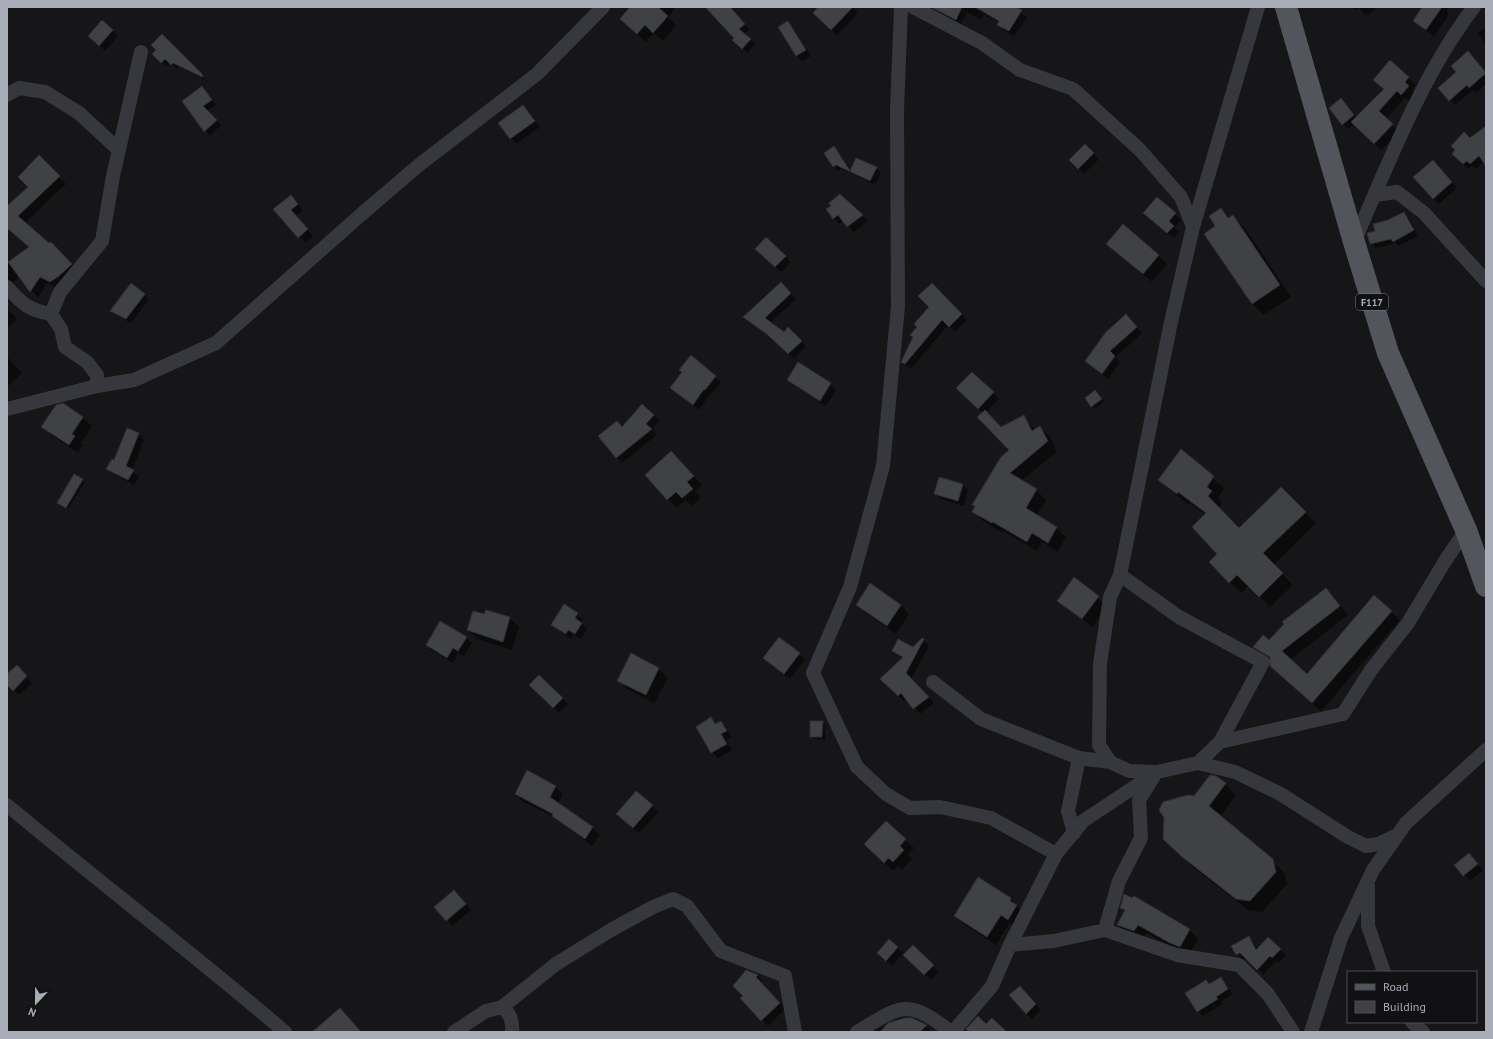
<svg xmlns="http://www.w3.org/2000/svg" width="1493" height="1039" viewBox="0 0 1493 1039" font-family="'PT Sans',sans-serif">
<style>
.shadow{fill:#0007}
.building{fill:#404145;stroke:#303034}
.lines{fill:none;stroke-linecap:round;stroke-linejoin:round}
.street{stroke:#37383d;stroke-width:14}
.primary{stroke:#53555c;stroke-width:22}
.labels{text-anchor:middle;stroke-width:3;stroke-linejoin:round;paint-order:stroke}
.shield{fill:#111113;stroke:#7b7e86;stroke-width:1}
.shield-label{font-size:10px;font-weight:bold;fill:#a8adb8}
</style>
<rect width="100%" height="100%" fill="#161618"/>
<path class="shadow" d="M632 7H676L668 17 676 25 663 41 654 33 646 42 630 28Z
M707 7H729L749 29 744 34 755 44 748 53 738 45 735 38Z
M819 7H852L858 13 837 35 814 13Z
M935 7H1013L1027 17 1014 36 1004 31 999 25 1000 23 984 14 981 20 967 12 961 24 940 13Z
M1353 7H1375L1376 9 1366 16 1359 8 1356 10Z
M1424 7H1450L1446 11 1449 14 1434 37 1414 21Z
M102 21 118 36 105 51 95 41Z
M787 23 793 28 811 56 802 61 797 56 779 28Z
M1486 28V45L1478 33Z
M162 36 207 81 179 67 177 69 171 63 167 67 153 54 158 50Z
M1474 58 1486 73V84L1476 93 1473 90 1455 105 1450 100Z
M1408 78 1416 85 1412 90 1416 94 1409 101 1405 98 1386 119 1399 132 1381 150 1355 124 1348 129 1343 124 1347 105 1357 118 1384 89 1382 87Z
M202 88 216 105 207 111 221 125 210 136 183 101Z
M523 106 540 127 516 144 511 138Z
M1486 127V164L1484 161 1476 169 1472 165 1469 169 1453 154Z
M1085 145 1099 159 1084 174 1070 160Z
M834 148 851 172 876 168 881 173 875 185 841 169 838 171 834 166Z
M39 157 66 184 25 223 49 245 51 244 78 272 57 288 47 283 38 298 20 276 7 289V264L30 247 7 227V207L29 187Z
M1439 167 1457 188 1439 204 1433 198Z
M291 196 303 210 296 216 313 236 305 243 275 209Z
M840 196 868 221 854 232 843 221 839 224 834 218 832 206Z
M1157 198 1181 220 1174 227 1179 232 1174 238 1150 219Z
M1221 209 1230 218 1233 216 1245 228 1291 297 1264 315 1252 304 1217 227Z
M1404 213 1409 218 1418 236 1399 246 1396 243 1376 248 1371 243 1376 232 1389 221Z
M766 239 791 262 781 272 757 249Z
M1116 252 1158 255 1167 264 1152 282Z
M781 283 796 299 770 323 784 333 788 329 806 346 794 359 775 340 744 317Z
M131 284 149 299 131 323 116 315 111 311Z
M932 284 967 320 955 332 948 325 911 369 902 362 918 327 930 307Z
M7 309 17 318 7 329Z
M1132 321 1142 333 1116 357 1120 362 1108 379 1086 361Z
M7 357 22 373 7 387Z
M691 357 721 382 711 395 710 394 699 410 671 388Z
M799 363 831 384 836 390 826 406 794 385 788 380Z
M972 373 999 399 986 412 1001 428 1023 416 1035 430 1040 427 1050 437 1057 452 1021 481 1036 490 1046 500 1037 516 1056 527 1066 537 1058 552 1042 542 1037 551 1003 531 1002 533 983 521 973 511 976 507 973 505 1010 450 983 413 958 388Z
M1098 394 1104 402 1095 409 1086 398Z
M63 405 83 418 92 426 81 443 83 445 78 453 51 435 42 426Z
M654 415 659 421 652 429 657 435 622 463 616 457 622 428Z
M139 434 144 440 132 471 139 477 134 485 113 474 108 468Z
M1181 451 1224 488 1218 498 1222 503 1218 508 1239 529 1281 488 1316 523 1273 565 1293 585 1270 607 1249 585 1241 593 1210 562 1219 554 1206 515 1190 503 1188 505 1159 480Z
M680 461 702 485 695 491 701 498 692 506 685 500 677 508 668 499Z
M82 480 85 482 68 509 61 505Z
M963 485 968 490 964 506 941 499 935 493Z
M1074 579 1107 606 1092 627 1058 600Z
M1326 589 1348 615 1290 660 1307 675 1374 597 1400 620 1321 711 1281 675 1271 661 1254 647 1269 642Z
M857 604 901 605 909 614 896 634 866 613Z
M564 605 583 619 581 623 587 629 581 639 574 635 571 639 552 625Z
M486 611 510 618 519 627 512 650 477 639 468 630 485 615Z
M466 637 472 643 464 656 458 653 453 663 432 651 427 645Z
M922 639 929 646 911 679 934 703 920 714 907 699 904 701 882 679 903 658 893 651 913 648Z
M799 654 805 660 790 679 764 658Z
M631 655 659 669 668 678 654 703 627 689 618 680Z
M17 667 32 683 19 695 7 683V675Z
M539 676 568 704 559 713 530 685Z
M711 719 717 724 721 722 732 737 726 740 732 750 718 758 712 752Z
M822 722 825 725V740L814 739 811 737Z
M1225 784 1236 795 1220 817 1284 872 1287 884 1262 912 1248 910 1194 868 1176 851 1194 797Z
M555 786 563 794 558 803 593 828 600 835 592 846 554 817 523 802 516 794Z
M652 806 658 812 639 833 623 820Z
M905 840 914 848 908 855 912 859 902 870 898 866 893 871 874 853Z
M1474 860 1483 870 1470 881 1456 865Z
M459 897 471 910 452 926 447 920Z
M1134 898 1190 930 1198 939 1189 955 1179 952 1147 933 1143 939 1127 934 1118 925 1126 912 1121 907Z
M1011 899 1025 915 1017 928 1010 923 996 945 964 924 955 916Z
M1249 937 1258 949 1268 938 1286 955 1279 963 1276 961 1263 975 1247 958 1242 960 1232 946Z
M889 941 903 953 892 966 884 959Z
M913 947 938 972 931 980 905 955Z
M746 971 758 976 763 981 761 984 785 1009 768 1026 742 999 744 996Z
M1221 978 1233 994 1221 1002 1222 1004 1203 1016 1198 1011 1209 985Z
M1025 993 1041 1010 1032 1019 1026 1013Z
M920 1022 932 1032 877 1031 889 1024Z"/>
<path class="building" d="M630 7H658L668 16 653 33 645 25 637 34 620 19Z
M705 7H730L745 24 739 29 751 39 742 49 732 40 734 38Z
M818 7H853L831 30 813 13Z
M931 7H962L956 20Z
M975 7H1015L1022 10 1009 31 997 25 999 21Z
M1422 7H1442L1426 30 1413 21Z
M102 20 113 30 99 46 88 36Z
M788 21 806 50 796 56 778 27Z
M162 34 203 75 202 77 173 63 171 65 165 59 161 63 152 54 156 50 151 45Z
M1468 51 1486 73 1469 88 1467 85 1449 101 1438 88 1456 72 1451 66Z
M1390 60 1409 77 1405 82 1409 86 1401 95 1397 91 1379 111 1393 124 1374 144 1351 122 1384 89 1373 80Z
M202 86 212 100 203 106 217 120 204 132 182 101Z
M1341 98 1354 115 1342 125 1329 108Z
M523 105 535 121 510 139 498 123Z
M1486 126V166L1479 156 1470 164 1467 161 1463 164 1452 154 1455 150 1451 146 1464 132 1470 138Z
M1085 144 1094 153 1078 169 1069 160Z
M834 146 850 171 856 158 877 167 870 181 836 165 833 167 824 153Z
M39 155 60 176 18 216 49 243 51 242 72 264 59 276 50 282 40 277 30 292 8 262 29 247 7 228V206L28 187 18 177Z
M1433 160 1452 182 1433 199 1413 177Z
M840 194 863 215 847 227 838 215 833 219 826 209 831 206 829 203Z
M291 195 298 204 291 210 308 229 298 238 273 209Z
M1157 197 1176 213 1169 221 1174 226 1167 233 1143 213Z
M1221 208 1228 218 1233 215 1280 285 1252 304 1204 234 1215 226 1209 216Z
M1404 212 1414 230 1393 242 1391 239 1370 244 1367 233 1375 231 1373 224 1388 220Z
M1123 224 1159 255 1143 274 1106 244Z
M766 237 786 256 775 267 755 249Z
M781 282 791 293 765 318 784 332 788 327 802 341 788 354 768 335 743 317Z
M131 283 145 294 126 319 110 311Z
M932 283 962 314 949 327 942 320 905 364 901 362 902 360 913 337 910 335 917 327 914 324 929 307 918 296Z
M1126 314 1137 327 1110 351 1115 356 1102 374 1085 361 1106 332Z
M691 355 716 376 705 390 704 389 693 405 670 388 682 372 679 370Z
M798 362 831 383 820 401 787 380Z
M972 372 994 392 978 409 956 388Z
M1095 390 1102 399 1091 407 1085 398Z
M63 403 83 417 72 434 75 436 69 445 41 427 56 405Z
M642 404 654 415 646 424 652 429 616 458 598 436 617 421 622 427Z
M985 410 1001 427 1024 415 1032 431 1040 426 1048 441 1010 473 1037 489 1026 508 1057 527 1048 543 1032 533 1027 542 993 522 992 523 972 512 975 506 972 505 1001 457 1009 450 977 417Z
M127 428 139 433 126 466 134 470 128 480 106 469 112 459 114 460Z
M1181 449 1214 476 1207 487 1212 491 1208 496 1239 528 1281 487 1306 512 1263 553 1283 573 1259 597 1237 575 1229 583 1209 562 1217 554 1192 527 1206 513 1178 492 1177 494 1158 480Z
M671 451 694 476 687 482 693 489 682 498 676 492 667 500 645 475Z
M74 474 83 479 66 508 57 503Z
M939 477 963 484 958 501 934 494Z
M1074 577 1099 596 1082 619 1057 601Z
M870 583 901 605 887 626 856 605Z
M1326 588 1340 606 1282 651 1307 674 1374 595 1392 611 1312 703 1270 666V657L1253 647 1263 635 1269 640 1284 624 1282 622Z
M564 604 578 613 575 618 582 623 575 634 568 630 566 634 551 625Z
M486 610 510 617 503 642 467 630 473 611 484 614Z
M440 621 467 637 458 651 453 648 447 658 426 645Z
M779 637 800 653 784 674 763 658Z
M922 638 924 639 906 673 929 697 913 709 901 693 898 696 880 679 903 657 892 651 898 639 913 647Z
M631 653 659 668 646 695 617 681Z
M17 665 27 676 13 691 7 685V674Z
M539 675 563 698 553 708 529 685Z
M711 717 715 724 721 721 727 731 721 734 727 744 711 753 696 727Z
M810 721H823L822 737H810Z
M527 770 556 786 550 797 593 827 585 839 552 816 553 814 515 794Z
M1210 775 1216 776 1226 783 1209 806 1273 859 1276 872 1250 901 1236 899 1181 856 1163 839 1164 818 1159 810 1163 802 1188 795 1194 796Z
M636 791 653 805 633 828 616 814Z
M886 821 906 839 900 846 904 850 893 862 888 858 884 863 864 844Z
M1469 853 1478 864 1463 876 1454 865Z
M978 877 1011 898 1010 901 1017 905 1008 920 1001 915 987 937 954 916Z
M454 890 466 904 446 921 434 907Z
M1124 894 1132 898 1134 896 1190 929 1180 947 1170 943 1138 925 1134 931 1117 925 1125 910 1120 908Z
M1249 936 1256 950 1268 937 1281 949 1272 958 1270 956 1257 970 1240 953 1236 955 1231 946Z
M889 939 898 947 886 961 877 953Z
M913 945 934 965 924 975 903 955Z
M746 970 758 975 756 977 780 1003 761 1021 740 998 743 996 733 986Z
M1221 977 1228 989 1216 997 1218 999 1197 1012 1185 993 1206 980 1209 984Z
M1020 986 1036 1004 1026 1014 1009 995Z
M340 1008 361 1032H312Z
M978 1016 986 1024 992 1018 1007 1032H969L966 1029Z
M905 1018H912L927 1025 920 1032H880L888 1023Z"/>
<g class="lines">
<path class="street" d="M901 7 897 111 898 306 883 466 850 587 813 673 857 767 886 794 910 808 940 807 991 818 1056 854
M913 7 982 43 1020 70 1073 89 1140 150 1181 197 1193 227
M1258 7 1193 227 1171 322 1120 575 1110 597 1100 664 1099 745 1110 762 1129 771 1157 772 1198 763 1235 772 1279 793 1348 837 1366 846 1378 844 1397 835
M7 95 19 88 45 92 79 113 119 150
M1375 195 1397 192 1424 213 1486 281
M1354 242C1389 163 1421 76 1474 7
M7 287C21 303 30 311 51 314L61 329 65 347 87 362 97 375V386
M51 314 60 292 102 241 113 176 141 52
M7 409 97 386 134 380 216 343 364 212 419 165 537 74 603 7
M1120 575 1179 617 1263 662 1220 742 1343 714 1371 670 1408 623 1445 561 1466 530
M933 682 981 719 1079 758 1110 762
M1198 763 1220 742
M7 805C99 882 194 954 285 1032
M1074 833 1068 811 1079 758
M1368 885V926L1384 972
M1105 930 1119 881 1141 838 1139 800 1154 776
M1010 945 1054 941 1105 930 1177 955 1239 965 1268 994 1293 1032
M502 1007C510 1013 513 1022 512 1032
M1412 1022 1423 1032
M454 1032 486 1011 502 1007 556 964 611 930 653 907 673 899 687 906 721 951 785 976 795 1032
M857 1032C902 1005 907 998 951 1032
M953 1032 992 986 1010 945 1056 854 1083 821 1157 772
M1311 1032 1341 938 1373 870 1406 823 1486 750"/>
<path class="primary" d="M1286 7 1354 242 1388 353 1466 530 1486 586"/>
</g>
<g class="labels">
<rect class="shield" x="1356" y="294" width="32" height="16" rx="3"/>
<g class="shield-label">
<text x="1372" y="306">F117</text>
</g>
</g>
<rect width="1493" height="1039" fill="none" stroke="#a8adb8" stroke-width="16"/>
<rect x="1347" y="971" width="130" height="52" fill="#111113" stroke="#4d4f55"/>
<rect x="1355" y="984" width="20" height="6" fill="#53555c" stroke="#4d4f55"/>
<text x="1383" y="991" font-size="12" fill="#a8adb8">Road</text>
<rect x="1355" y="1001" width="20" height="12" fill="#404145" stroke="#4d4f55"/>
<text x="1383" y="1011" font-size="12" fill="#a8adb8">Building</text>
<g transform="translate(36 1003) rotate(202)" stroke="#111113" stroke-width="3" paint-order="stroke">
<path d="M0-3L7 15L0 10L-7 15Z" fill="#a8adb8"/>
<text y="-6" font-size="11" font-weight="bold" text-anchor="middle" fill="#a8adb8">N</text>
</g>
</svg>
